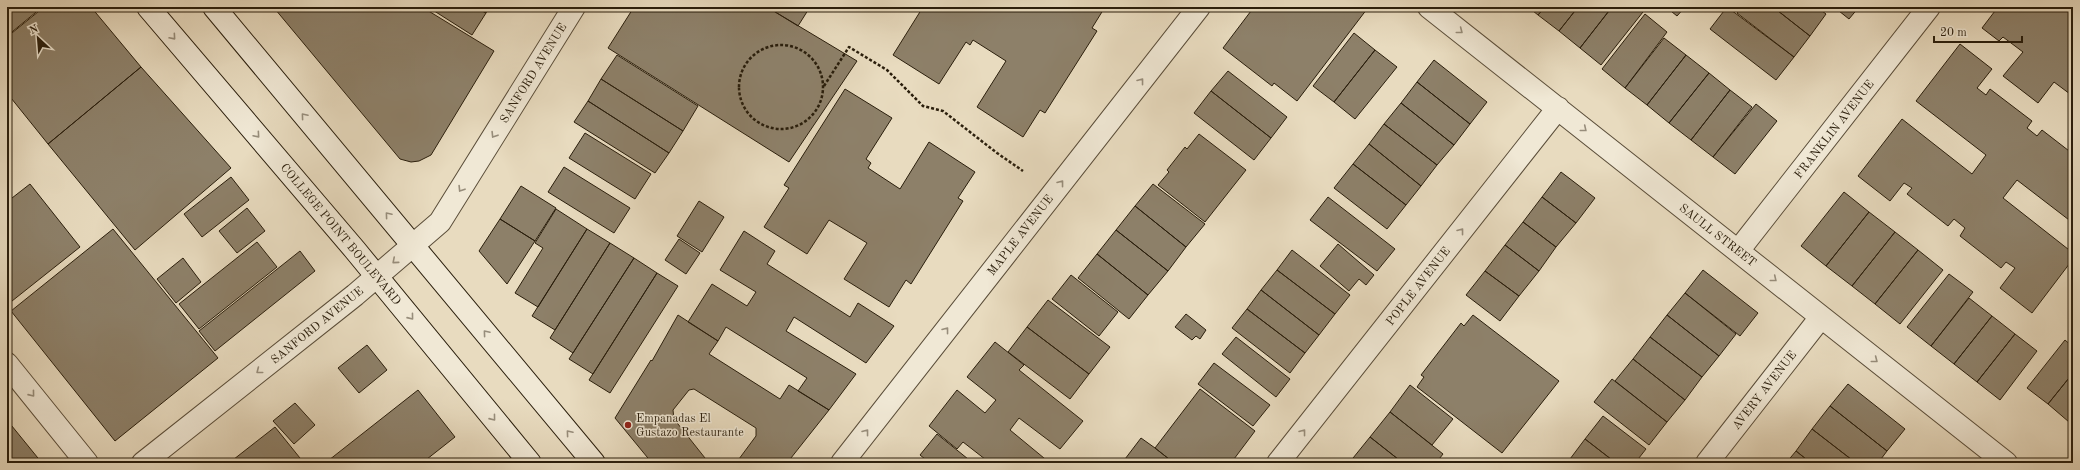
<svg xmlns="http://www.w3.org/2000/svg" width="2080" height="470" viewBox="0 0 2080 470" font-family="'Old Standard TT',serif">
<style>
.building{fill:#8d8069;stroke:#2a1e0c}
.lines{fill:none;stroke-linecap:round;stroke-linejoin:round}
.minor-casing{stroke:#5a4d39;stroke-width:24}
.tertiary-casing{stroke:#5a4d39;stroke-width:24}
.secondary-casing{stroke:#2a1e0c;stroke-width:24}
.path{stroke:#2a1e0c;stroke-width:2.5;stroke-dasharray:3 2;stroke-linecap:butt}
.minor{stroke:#f0e8d5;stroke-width:22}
.tertiary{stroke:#f0e8d5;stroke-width:22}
.secondary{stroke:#f0e8d5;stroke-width:22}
.oneway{stroke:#978d7b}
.poi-dot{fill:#8f2418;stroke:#f0e8d5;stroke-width:1.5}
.labels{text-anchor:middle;stroke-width:3;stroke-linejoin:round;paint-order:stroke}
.street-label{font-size:12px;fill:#2a1e0c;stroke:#f0e8d5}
.poi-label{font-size:12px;fill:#2a1e0c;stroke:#f0e8d5;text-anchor:start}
</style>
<rect width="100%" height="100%" fill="#e8dbbf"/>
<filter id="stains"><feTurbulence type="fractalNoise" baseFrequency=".005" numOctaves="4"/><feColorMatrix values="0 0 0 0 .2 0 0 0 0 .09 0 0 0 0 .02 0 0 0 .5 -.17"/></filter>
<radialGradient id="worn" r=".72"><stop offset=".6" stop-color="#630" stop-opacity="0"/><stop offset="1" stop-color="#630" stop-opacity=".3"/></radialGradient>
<path class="building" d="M10 7H41V8L7 36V9Z
M44 7H91L141 67 48 144 7 93V37Z
M277 7H422L494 51 431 155 419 161 411 162 400 159 275 9Z
M428 7H475L486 13 472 35Z
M475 7H490L486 13Z
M634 7H767L857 61 789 162 608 48Z
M767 7H810L798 26Z
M923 7 1042 8 1105 7 1092 28 1097 31 1045 113 1040 110 1023 137 977 107 1006 61 973 40 970 45 966 42 939 84 893 55Z
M1254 7H1365L1367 9 1297 101 1274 83 1272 86 1223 48Z
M1528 7H1545L1538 15Z
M1545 7H1578L1559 31 1538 15Z
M1578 7H1612L1580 48 1559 31Z
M1612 7H1637L1643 12 1601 65 1580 48Z
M1666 7H1685L1677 16Z
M1727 7 1794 57 1776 80 1710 29Z
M1742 7H1773L1810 36 1794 57 1737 13Z
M1773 7H1817L1826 14 1810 36Z
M1834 7H1859L1849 19Z
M1998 7H2073V93L2070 94 2054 82 2038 103 2003 76 2023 52 2003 37 1999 41 1982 28Z
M1645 14 1667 32 1625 88 1602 69Z
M1354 33 1375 50 1334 102 1313 86Z
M1664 38 1686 55 1647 105 1625 88Z
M1960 44 1992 69 1977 88 1986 95 1990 89 2032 121 2027 128 2037 136 2042 130 2073 154V223L2017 180 2003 198 2073 253V259L2032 313 2000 288 2015 268 2006 262 2001 268 1960 236 1965 228 1954 219 1948 226 1907 194 1912 188 1904 183 1890 201 1858 176 1902 119 1972 174 1986 155 1916 101Z
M1375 50 1397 67 1355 119 1334 102Z
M617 55 698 106 683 131 601 79Z
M1686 55 1709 73 1669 123 1647 105Z
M1434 60 1487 102 1470 124 1417 82Z
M141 67 231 168 135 250 48 144Z
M1228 71 1287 117 1271 138 1211 91Z
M1709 73 1730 90 1691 140 1669 123Z
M601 79 683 131 669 153 588 101Z
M1417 82 1470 124 1454 145 1401 103Z
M845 89 892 118 866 159 871 163 868 168 900 189 929 142 975 172 958 198 963 201 911 284 906 280 889 307 844 279 867 243 829 220 807 254 764 227 789 188 784 185Z
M1730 90 1752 107 1713 157 1691 140Z
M1211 91 1271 138 1254 160 1194 113Z
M588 101 669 153 655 173 574 122Z
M1401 103 1454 145 1437 165 1384 124Z
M1756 104 1777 121 1735 174 1713 157Z
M1384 124 1437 165 1421 186 1369 144Z
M585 133 651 174 635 199 569 158Z
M1199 134 1246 170 1205 222 1158 185 1169 172 1167 170 1185 147 1187 149Z
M1369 144 1421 186 1406 205 1353 164Z
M1353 164 1406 205 1387 229 1334 188Z
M564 167 630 208 614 233 548 192Z
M1561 172 1595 198 1576 223 1542 197Z
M231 177 249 200 202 237 184 214Z
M30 184 80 247 7 305V191L12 198Z
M1153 184 1205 224 1186 247 1135 206Z
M521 186 556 208 535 241 500 219Z
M1844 192 1869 212 1826 266 1801 246Z
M1328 197 1395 249 1377 271 1310 220Z
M1542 197 1576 223 1556 247 1523 222Z
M699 201 724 217 702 252 677 236Z
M1135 206 1186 247 1168 271 1116 230Z
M247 208 265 231 237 253 219 231Z
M556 209 587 229 538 307 515 293 543 248 535 243Z
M1869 212 1895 232 1852 286 1826 266Z
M500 219 535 241 507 284 479 251Z
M1523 222 1556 247 1539 271 1505 245Z
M113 229 218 358 115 441 11 311Z
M587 229 610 243 555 330 532 316Z
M1116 230 1168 271 1148 295 1097 254Z
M744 231 775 251 767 264 850 317 858 303 894 326 866 363 794 317 786 331 856 374 829 410 798 391 807 378 726 327 718 341 688 322 712 284 747 306 756 292 720 270Z
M1895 232 1918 250 1875 304 1852 286Z
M679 239 700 253 686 274 665 260Z
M257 242 277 267 199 329 179 304Z
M610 243 634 258 573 353 550 338Z
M1338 244 1374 275 1366 285 1359 279 1349 291 1320 266Z
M1505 245 1539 271 1519 296 1485 271Z
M1292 250 1350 295 1335 314 1277 270Z
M1918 250 1943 270 1900 324 1875 304Z
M300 251 315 271 215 351 199 331Z
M1097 254 1148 295 1129 319 1078 278Z
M183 258 201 282 176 303 157 279Z
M634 258 657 273 593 374 569 359Z
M1277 270 1335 314 1319 335 1261 290Z
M1703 270 1758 313 1740 336 1685 293Z
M1485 271 1519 296 1500 321 1466 295Z
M657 273 678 286 610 393 589 380Z
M1949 274 1973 292 1931 346 1907 327Z
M1071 275 1118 312 1099 336 1052 299Z
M1261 290 1319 335 1305 353 1247 309Z
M1685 293 1736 334 1719 356 1667 315Z
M1969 298 1992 316 1954 364 1931 346Z
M1048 300 1110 347 1089 374 1027 327Z
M1247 309 1305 353 1290 373 1232 328Z
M1186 314 1206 330 1200 339 1196 336 1192 340 1175 327Z
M678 315 718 341 709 354 780 399 789 385 829 410 787 463H736L756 436V428L694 389 689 390 673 410 674 419 709 463H652L615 418 651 360 652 361Z
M1473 315 1559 381 1502 453 1417 387 1424 377 1421 375 1461 323 1464 326Z
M1667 315 1719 356 1702 377 1650 337Z
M1992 316 2015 334 1977 382 1954 364Z
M1027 327 1089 374 1070 399 1008 352Z
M2015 334 2037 351 2000 400 1977 382Z
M1236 337 1290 379 1276 397 1222 354Z
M1650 337 1702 377 1685 400 1633 359Z
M2065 340 2073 347V373L2048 404 2027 388Z
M995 342 1024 365 1019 370 1083 421 1060 449 1019 418 1010 430 1050 463H990L963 442 957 449 929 426 957 390 985 413 996 400 967 377Z
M367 345 387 370 359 393 338 368Z
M1633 359 1685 400 1667 422 1615 381Z
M1214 363 1270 405 1253 426 1198 384Z
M2073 373V417L2069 422 2048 404Z
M1612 379 1667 422 1649 445 1594 402Z
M1848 384 1905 429 1887 451 1830 406Z
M1410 385 1453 419 1432 445 1390 412Z
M1200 389 1255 431 1231 463H1174L1155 448Z
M418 390 455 437 422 463H332L329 460Z
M295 403 315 425 294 444 273 421Z
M1830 406 1887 451 1878 463H1856L1812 429Z
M1390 412 1443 454 1436 463H1403L1370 437Z
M1603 416 1646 449 1635 463H1616L1585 439Z
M7 420 42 463H7Z
M275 427 304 463H229Z
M1812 429 1856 463H1811L1796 451Z
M937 434 973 463H930L920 455Z
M1370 437 1403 463H1349Z
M1141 438 1155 448 1174 463H1122Z
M1585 439 1616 463H1567Z
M1796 451 1811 463H1786Z"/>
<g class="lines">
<g class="minor-casing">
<path id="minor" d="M1429 7 2006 463
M1738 251 1929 7
M7 364 87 463
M842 463 1199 7
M1278 463 1558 108
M1707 463 1821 317"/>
</g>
<g class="tertiary-casing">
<path id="tertiary" d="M143 463 355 295 440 222 574 7"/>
</g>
<g class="secondary-casing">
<path id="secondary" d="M148 7 355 250 530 463
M214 7 594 463"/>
</g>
<path class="path" d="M739 87a42 42 0 1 1 84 0a42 42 0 1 1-84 0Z
M824 86 849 47 887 70 923 106 943 111 997 153 1023 171"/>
<use href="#minor" class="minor"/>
<use href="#tertiary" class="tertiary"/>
<use href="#secondary" class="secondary"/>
</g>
<defs><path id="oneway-chevron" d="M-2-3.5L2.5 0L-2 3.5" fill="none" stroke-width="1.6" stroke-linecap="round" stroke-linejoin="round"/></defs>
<g class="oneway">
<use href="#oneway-chevron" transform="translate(1460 31) rotate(38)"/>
<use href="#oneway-chevron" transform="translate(173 37) rotate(49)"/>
<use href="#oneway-chevron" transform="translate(1141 81) rotate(-52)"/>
<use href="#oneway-chevron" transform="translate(304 116) rotate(-130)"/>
<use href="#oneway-chevron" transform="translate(1584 129) rotate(39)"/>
<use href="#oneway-chevron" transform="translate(257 135) rotate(49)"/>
<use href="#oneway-chevron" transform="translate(494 135) rotate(122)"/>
<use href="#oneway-chevron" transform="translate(1061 183) rotate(-52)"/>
<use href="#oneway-chevron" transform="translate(461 189) rotate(122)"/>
<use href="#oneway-chevron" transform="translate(388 215) rotate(-130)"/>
<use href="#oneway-chevron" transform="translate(1461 231) rotate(-52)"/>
<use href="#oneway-chevron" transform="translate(395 261) rotate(139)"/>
<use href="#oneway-chevron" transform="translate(1774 279) rotate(39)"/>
<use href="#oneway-chevron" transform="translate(411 317) rotate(51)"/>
<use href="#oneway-chevron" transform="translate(946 330) rotate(-52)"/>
<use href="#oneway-chevron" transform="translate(486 333) rotate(-130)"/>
<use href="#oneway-chevron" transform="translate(1875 360) rotate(38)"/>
<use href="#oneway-chevron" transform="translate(259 371) rotate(142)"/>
<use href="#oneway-chevron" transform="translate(32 394) rotate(51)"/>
<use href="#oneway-chevron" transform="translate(493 418) rotate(51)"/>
<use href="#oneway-chevron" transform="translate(866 432) rotate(-52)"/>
<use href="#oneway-chevron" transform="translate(1303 432) rotate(-52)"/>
<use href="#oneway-chevron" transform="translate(569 433) rotate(-130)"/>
</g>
<circle class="poi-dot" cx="628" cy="425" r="4"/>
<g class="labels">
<g class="street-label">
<text transform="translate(533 73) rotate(-58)" y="4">SANFORD AVENUE</text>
<text transform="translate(1834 129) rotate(-52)" y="4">FRANKLIN AVENUE</text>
<text transform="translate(341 234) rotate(50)" y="4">COLLEGE POINT BOULEVARD</text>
<text transform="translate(1020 235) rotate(-52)" y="4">MAPLE AVENUE</text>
<text transform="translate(1718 235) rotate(38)" y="4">SAULL STREET</text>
<text transform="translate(1418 286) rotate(-52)" y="4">POPLE AVENUE</text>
<text transform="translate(317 325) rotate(-39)" y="4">SANFORD AVENUE</text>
<text transform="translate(1764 390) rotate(-52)" y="4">AVERY AVENUE</text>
</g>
<g class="poi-label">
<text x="636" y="422">Empanadas El<tspan x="636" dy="14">Gustazo Restaurante</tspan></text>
</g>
</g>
<rect width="2080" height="470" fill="none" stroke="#e8dbbf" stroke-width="24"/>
<rect x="8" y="8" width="2064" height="454" fill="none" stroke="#2a1e0c" stroke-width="2"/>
<rect x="12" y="12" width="2056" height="446" fill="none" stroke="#2a1e0c"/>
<g transform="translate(38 38) rotate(334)" stroke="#f0e8d5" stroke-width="3" paint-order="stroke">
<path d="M0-3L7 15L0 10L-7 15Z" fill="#2a1e0c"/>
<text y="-6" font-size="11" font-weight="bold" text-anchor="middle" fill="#2a1e0c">N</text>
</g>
<path d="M1934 36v6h88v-6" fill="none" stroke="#2a1e0c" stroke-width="2"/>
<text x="1940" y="36" font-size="12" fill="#2a1e0c" stroke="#f0e8d5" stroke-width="3" paint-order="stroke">20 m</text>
<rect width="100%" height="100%" filter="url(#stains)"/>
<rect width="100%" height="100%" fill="url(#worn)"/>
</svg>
